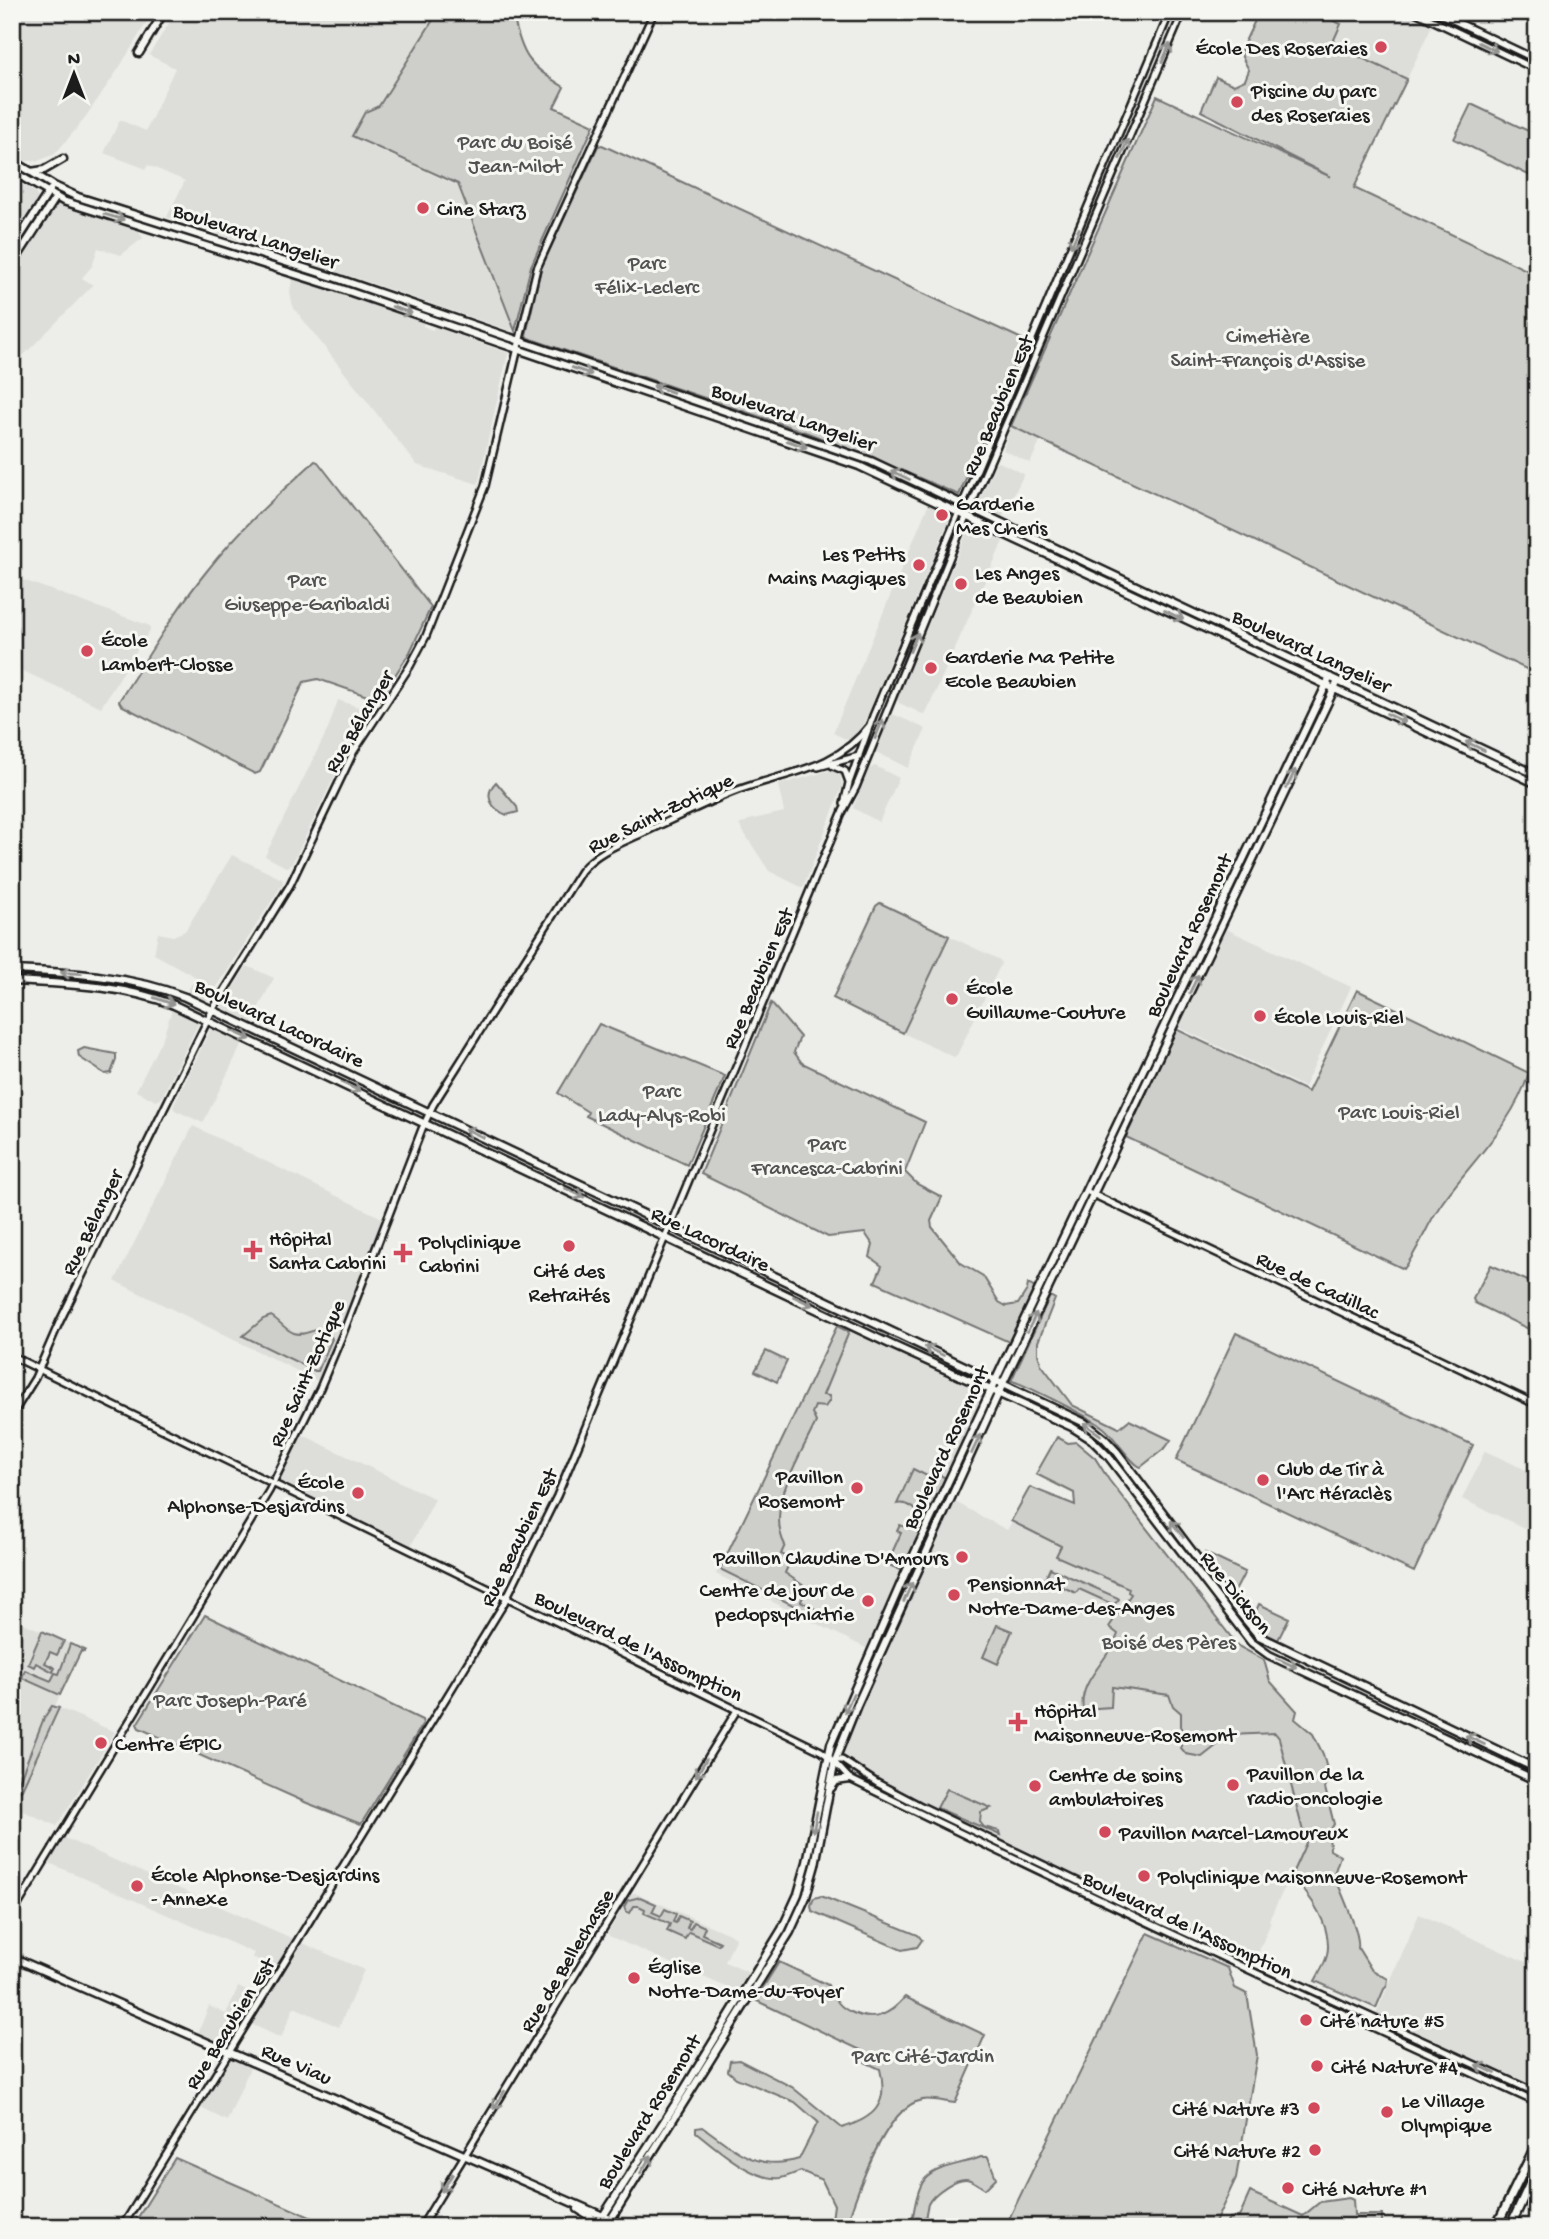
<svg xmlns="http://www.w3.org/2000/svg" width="1549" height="2239" viewBox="0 0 1549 2239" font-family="'Gochi Hand',sans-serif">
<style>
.built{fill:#ddddda}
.green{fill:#cececb;stroke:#757574;stroke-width:2}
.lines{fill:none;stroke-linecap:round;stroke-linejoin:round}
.tertiary-casing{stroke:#1c1c1c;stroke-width:10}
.secondary-casing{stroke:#1c1c1c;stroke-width:11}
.primary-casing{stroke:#1c1c1c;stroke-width:12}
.tertiary{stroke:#f6f6f2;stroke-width:5}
.secondary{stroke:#f6f6f2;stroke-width:6}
.primary{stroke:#f6f6f2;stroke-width:7}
.oneway{stroke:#949492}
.poi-dot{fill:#d1495b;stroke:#f6f6f2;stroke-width:2.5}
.labels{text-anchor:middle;stroke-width:6;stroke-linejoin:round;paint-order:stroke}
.poi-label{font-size:21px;fill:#1c1c1c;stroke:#f6f6f2;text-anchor:start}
.park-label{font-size:21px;fill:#515151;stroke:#f6f6f2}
.street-label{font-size:21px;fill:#1c1c1c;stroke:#f6f6f2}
</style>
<rect width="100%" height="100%" fill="#edede9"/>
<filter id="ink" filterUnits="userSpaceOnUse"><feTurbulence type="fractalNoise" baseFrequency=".0143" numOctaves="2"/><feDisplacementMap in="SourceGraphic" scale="14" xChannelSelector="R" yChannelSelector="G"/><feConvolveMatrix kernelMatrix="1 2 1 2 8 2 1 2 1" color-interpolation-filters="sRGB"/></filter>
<g filter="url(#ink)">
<path class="built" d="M12 12H153L119 68 82 122 55 154 38 161H22L12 152Z
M176 12H438L364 143 458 186 513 327 511 331 359 279 167 217 185 181 148 165 145 170 144 168 104 153 120 120 146 131 175 68 149 55Z
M1327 12H1405L1429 24 1431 27 1407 79 1332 44 1325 17Z
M12 179 36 193 38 199 12 240Z
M59 204 136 228 143 238 121 255 98 248 92 266 82 278 93 285 12 367V272L55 205Z
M296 279 423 323V326L432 330 435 327 508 353 478 484 417 465 293 307 290 292 292 280Z
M1011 426 1041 440 1030 463 1003 450Z
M999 462 1024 474 1002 518 978 505 996 463Z
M929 503 951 515 864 723 850 741 833 733Z
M973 524 1004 539 925 715 899 703 897 699 968 530 971 527 970 525Z
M12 576 150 626V630L101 707 12 666Z
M338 700 367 710 369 715 349 746 292 864 286 867 265 856 328 729Z
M891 715H895L926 729 908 768 876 752Z
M875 766 899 778 879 822 853 808 869 769Z
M828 771H835L841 774 842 787 803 888 769 871 739 825 749 820 784 812 778 785Z
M232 855 282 879 283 883 210 998 206 1001 187 992 196 977 154 954 158 933 173 936 185 931Z
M1226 929 1351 987 1304 1087 1178 1027Z
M949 936 1000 960 1001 964 957 1055 954 1057 903 1033Z
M247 966 274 978 251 1022 225 1009 222 1006Z
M172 1010 196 1020 198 1024 161 1099 156 1101 136 1091 163 1037Z
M211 1028 243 1042 203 1123 175 1110 173 1107Z
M193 1126 386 1220 322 1383 115 1281Z
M841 1319 984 1394 872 1651 716 1574Z
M297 1432 435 1499 409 1550 273 1483Z
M1485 1451 1537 1475V1534L1462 1499Z
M955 1502 1007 1530 1012 1522 1061 1546 1056 1556 1129 1589 1132 1594 1126 1605 1109 1627 1118 1633 1114 1645 1098 1666 1082 1698 1112 1687 1169 1695 1173 1706 1181 1713V1748L1230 1735 1246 1733 1275 1732 1279 1738 1306 1843 1269 1920 1271 1922 1256 1958 1109 1891 874 1778 843 1754 842 1751 896 1628Z
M12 1618 82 1649 55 1706 115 1732 57 1826 12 1806Z
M60 1836 364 1970 339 2027 294 2007 281 2038 251 2024 234 2054 252 2063 227 2121 199 2107 226 2053 196 2038 209 2006 226 2014 238 1987 262 1998 280 1969 252 1957 254 1953 45 1861Z
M635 1893 736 1937 725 1962 749 1973 738 1991H735L609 1936 608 1933 631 1894Z
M1419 1914 1537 1967V2088L1376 2014Z"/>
<path class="green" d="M438 12H521L513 16C524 58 527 64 564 87L554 107 594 125 531 266 515 331 458 184 352 136 365 112 379 106Z
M1259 12H1327L1325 17 1341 24 1332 44 1407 79 1354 188 1537 275V674L1011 426 1157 96 1331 177 1201 111 1216 77 1234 85 1245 80 1249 70 1242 57 1241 50Z
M1471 104 1537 135V179L1454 139Z
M602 145 1022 339 1023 344 959 495 875 459 808 433 528 338 526 335 541 268 598 146Z
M315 461 318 462 431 607 410 652 379 700 318 679 304 682 260 772 255 774 121 705 119 701C148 657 173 613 206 572 238 531 276 496 315 461Z
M496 782 517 807 518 812 507 815C491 809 483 795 496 782Z
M880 903 949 936 903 1033 833 998 876 906Z
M1357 990 1529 1073C1513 1124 1472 1161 1442 1203 1427 1224 1419 1249 1404 1269L1126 1137 1176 1029 1308 1092Z
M771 1003 800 1037 794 1052 802 1063 925 1122 905 1172 917 1184 942 1197 931 1221 932 1227 961 1263 983 1276 999 1302 1006 1306 1018 1304 1027 1290 1028 1284 1035 1288 1009 1342 875 1282 882 1266 870 1257 873 1245 865 1233 828 1237 701 1174Z
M599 1024 725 1076 687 1165 586 1116 588 1112 558 1093Z
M84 1048 116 1054V1060L111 1073 105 1074 79 1057 78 1051Z
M1491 1265 1537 1285V1333L1475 1303 1473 1299Z
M1050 1296 1055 1299 1038 1342V1354L1041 1364 1072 1405 1119 1428 1129 1420 1171 1440 1166 1447 1141 1467C1131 1464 1115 1437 1104 1428 1092 1418 1018 1381 1011 1381Z
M271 1316C280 1321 285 1330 294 1333 307 1337 316 1326 328 1329L332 1339 318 1371H315L243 1336 263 1319Z
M837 1326 849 1332 823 1395 829 1396 830 1400 825 1407 815 1406 812 1413 816 1422C800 1457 765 1508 785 1545L781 1554 791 1559 785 1573 807 1588 801 1601 824 1614 821 1619 720 1569Z
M1236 1333 1473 1445 1414 1572 1176 1460Z
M766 1351 787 1361 777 1382 755 1371Z
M1057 1437 1068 1443 1076 1442 1095 1458 1109 1480 1238 1646 1264 1660 1270 1681 1297 1711 1295 1719 1313 1734 1323 1754 1329 1777 1325 1788 1334 1824 1329 1833 1330 1850 1340 1856 1334 1874C1340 1890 1361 1934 1358 1948L1371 1969 1388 1979 1387 1986 1384 1989 1376 2008 1315 1981C1319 1973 1325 1964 1327 1955 1333 1928 1310 1892 1290 1878L1306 1843 1279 1738 1275 1733 1230 1735 1202 1757 1186 1754 1181 1748V1713L1173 1706 1169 1695 1112 1687 1111 1707 1083 1709C1078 1681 1110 1659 1118 1634L1109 1627 1131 1594 1128 1592 1129 1588 1056 1556 1061 1546 1011 1521 1030 1487 1075 1505 1074 1493 1036 1474Z
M913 1469 935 1480 938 1474 946 1478 926 1521C918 1512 910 1501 897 1504Z
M900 1525 910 1529 922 1528 903 1571 891 1566 893 1560 886 1557 887 1554 891 1555 901 1533 897 1531Z
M1205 1553 1245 1572 1233 1595 1204 1556Z
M1050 1568 1118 1598 1119 1599 1114 1605 1079 1589 1076 1593 1045 1579Z
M1259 1604 1289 1618 1278 1640 1266 1634 1253 1622V1618Z
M205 1615 422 1720 423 1724 361 1824 307 1803 139 1728 137 1724Z
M997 1625 1012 1631 998 1664 983 1657Z
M42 1631 64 1641 57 1655 50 1652 45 1663 55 1668 53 1672 36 1663 34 1667 28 1664Z
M70 1644 85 1650 84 1652 81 1651 60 1695 22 1678 25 1670 51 1681 55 1673 59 1674Z
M52 1706 59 1708 21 1791 16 1789 44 1718Z
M947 1789 991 1808 981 1812 980 1822 984 1827 999 1831 1000 1835 937 1808Z
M821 1896 918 1935 922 1940 917 1947 902 1950 812 1911 811 1905 814 1898Z
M640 1897 656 1904 652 1912 661 1916 665 1909 676 1914 673 1922 676 1923 679 1916 690 1921 687 1928 690 1929 694 1922 705 1927 702 1934 720 1942 718 1945 689 1932 685 1939 667 1931 670 1924 644 1913 645 1909 639 1906H634L630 1913 627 1912 624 1907 628 1900Z
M1148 1933 1228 1968 1235 1988 1247 1994 1257 2055 1236 2178 1214 2225 1205 2221 1202 2227H1005Z
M779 1962 828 1985 830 1992H834C835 2002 842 2008 851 2012 873 2023 890 2015 905 1997L985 2035 955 2103C945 2102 931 2098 922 2100 885 2107 856 2195 846 2227H831L834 2205 822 2180 801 2171C795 2173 787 2177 780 2178 753 2181 716 2148 696 2132V2128L703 2127C735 2150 757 2172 799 2159L818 2122 795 2102 736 2078 728 2071 730 2061 739 2060 792 2087 842 2128C874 2118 889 2105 880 2069L865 2062 869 2054 755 2000Z
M981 2157H988L996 2178 985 2189C980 2186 975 2182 970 2180 958 2175 933 2194 928 2204 926 2211 925 2220 924 2227H911C914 2213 916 2190 925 2179 938 2165 965 2164 981 2157Z
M175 2158 333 2227H132Z
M1250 2192 1303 2216 1320 2202 1349 2198 1353 2200 1354 2215H1382V2227H1224L1229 2218 1239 2217Z"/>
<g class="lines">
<g class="tertiary-casing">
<path id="tertiary" d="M1415 12 1537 70
M1436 12 1537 60
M833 766 845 771 849 782
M818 767 859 756
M844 804 849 783 873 716 1170 12
M1086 1191 1537 1405
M12 1356 821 1751C833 1759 840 1769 850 1779 1077 1891 1307 1997 1537 2103
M12 1415 35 1378 59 1323 213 1009 290 885 354 751 410 666 426 636 485 486 537 268 654 12
M835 1760H842L877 1783 919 1805 1154 1918 1537 2093
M12 1915 269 1491 320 1388 342 1336 422 1129 433 1105 581 871C597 851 622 843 645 832 676 818 706 802 738 790 787 772 836 770 870 725
M122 2227 503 1605 557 1496 843 811 856 787 967 515 1183 12
M421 2227 737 1710"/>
</g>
<g class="secondary-casing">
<path id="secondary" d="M139 53 164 12
M12 160 54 186 78 197 333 277 871 461 1537 775
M12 171 63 201 336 287 859 466 1537 784
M31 172 44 170 63 159
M12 249 50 190
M12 265 56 197
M12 970C72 973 129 975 185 997L1085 1423 1104 1438 1117 1452 1229 1600 1259 1636 1537 1769
M12 981C67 984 122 985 174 1005L892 1345 1072 1427 1091 1439 1108 1456 1251 1642 1269 1655 1537 1781
M831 1788 836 1781 850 1779
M12 1957 628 2227
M578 2209 601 2224
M596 2227 674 2106 782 1929 798 1894 807 1862 831 1744 905 1574 1006 1358 1330 677
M606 2227 790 1932 806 1897 815 1865 835 1760 857 1705 1005 1379 1338 681"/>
</g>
<g class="primary-casing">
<path id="primary" d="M1496 2227 1537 2143
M1510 2227 1537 2168"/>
</g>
<use href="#tertiary" class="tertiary"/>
<use href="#secondary" class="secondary"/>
<use href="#primary" class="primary"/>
</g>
<defs><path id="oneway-shaft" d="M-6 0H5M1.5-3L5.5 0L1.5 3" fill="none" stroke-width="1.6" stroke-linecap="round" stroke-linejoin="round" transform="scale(1.75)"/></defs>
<g class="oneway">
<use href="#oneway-shaft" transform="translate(1488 47) rotate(26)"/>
<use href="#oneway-shaft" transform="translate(1166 53) rotate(-67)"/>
<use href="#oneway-shaft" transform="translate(1124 149) rotate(-66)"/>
<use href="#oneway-shaft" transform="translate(114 217) rotate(16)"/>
<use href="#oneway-shaft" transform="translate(1075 238) rotate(113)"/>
<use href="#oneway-shaft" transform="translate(402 310) rotate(19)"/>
<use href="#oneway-shaft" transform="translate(582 371) rotate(19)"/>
<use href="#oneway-shaft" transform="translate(663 389) rotate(-161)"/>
<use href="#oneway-shaft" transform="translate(797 444) rotate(19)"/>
<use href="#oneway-shaft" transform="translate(900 475) rotate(-155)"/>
<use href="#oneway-shaft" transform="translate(1174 615) rotate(25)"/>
<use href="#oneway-shaft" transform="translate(914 642) rotate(-67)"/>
<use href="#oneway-shaft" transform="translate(1396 718) rotate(25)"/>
<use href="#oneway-shaft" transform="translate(879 729) rotate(-68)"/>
<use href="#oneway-shaft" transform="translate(1475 746) rotate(-155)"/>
<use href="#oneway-shaft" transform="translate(1291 779) rotate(-65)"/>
<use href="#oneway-shaft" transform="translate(71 973) rotate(-177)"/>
<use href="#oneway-shaft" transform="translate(1194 984) rotate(-64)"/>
<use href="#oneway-shaft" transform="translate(164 1001) rotate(19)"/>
<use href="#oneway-shaft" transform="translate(241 1035) rotate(25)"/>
<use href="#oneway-shaft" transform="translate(351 1087) rotate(26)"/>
<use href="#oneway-shaft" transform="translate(474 1133) rotate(-155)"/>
<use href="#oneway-shaft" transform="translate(575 1193) rotate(25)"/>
<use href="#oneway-shaft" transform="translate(803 1301) rotate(25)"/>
<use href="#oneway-shaft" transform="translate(1032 1322) rotate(-65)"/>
<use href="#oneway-shaft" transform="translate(934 1351) rotate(-155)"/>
<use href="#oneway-shaft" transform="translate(1092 1429) rotate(-144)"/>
<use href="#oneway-shaft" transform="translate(976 1444) rotate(-65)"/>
<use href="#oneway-shaft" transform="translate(1177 1529) rotate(-128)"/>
<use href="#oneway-shaft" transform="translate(908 1592) rotate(-66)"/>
<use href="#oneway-shaft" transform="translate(1287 1663) rotate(25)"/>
<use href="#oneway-shaft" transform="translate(849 1703) rotate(114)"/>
<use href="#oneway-shaft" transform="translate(1475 1740) rotate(-155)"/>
<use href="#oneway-shaft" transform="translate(701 1768) rotate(121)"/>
<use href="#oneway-shaft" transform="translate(815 1822) rotate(101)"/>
<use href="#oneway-shaft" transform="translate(1486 2069) rotate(-155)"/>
<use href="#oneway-shaft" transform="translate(499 2100) rotate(122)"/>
<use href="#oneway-shaft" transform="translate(646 2164) rotate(-58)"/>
<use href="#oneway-shaft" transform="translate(447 2183) rotate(122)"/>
</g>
</g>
<g class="poi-dot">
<circle cx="1381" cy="47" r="7"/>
<circle cx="1237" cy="102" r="7"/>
<circle cx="423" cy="208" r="7"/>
<circle cx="942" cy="515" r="7"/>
<circle cx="919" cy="565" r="7"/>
<circle cx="961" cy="584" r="7"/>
<circle cx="87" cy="651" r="7"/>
<circle cx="931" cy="668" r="7"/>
<circle cx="952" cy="999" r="7"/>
<circle cx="1260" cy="1016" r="7"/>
<circle cx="569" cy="1246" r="7"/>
<path d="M249.5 1239.5h7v7h7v7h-7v7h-7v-7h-7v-7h7z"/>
<path d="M399.5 1242.5h7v7h7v7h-7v7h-7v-7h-7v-7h7z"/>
<circle cx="1263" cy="1480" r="7"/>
<circle cx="857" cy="1488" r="7"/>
<circle cx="358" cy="1493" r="7"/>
<circle cx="962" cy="1557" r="7"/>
<circle cx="954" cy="1595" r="7"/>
<circle cx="868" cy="1601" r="7"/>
<path d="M1014.5 1711.5h7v7h7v7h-7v7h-7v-7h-7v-7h7z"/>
<circle cx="101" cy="1743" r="7"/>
<circle cx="1233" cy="1785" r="7"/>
<circle cx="1035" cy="1786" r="7"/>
<circle cx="1105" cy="1832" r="7"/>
<circle cx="1144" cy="1876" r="7"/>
<circle cx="137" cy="1886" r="7"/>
<circle cx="634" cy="1978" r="7"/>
<circle cx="1306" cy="2020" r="7"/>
<circle cx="1317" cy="2066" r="7"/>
<circle cx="1314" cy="2108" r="7"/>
<circle cx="1387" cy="2112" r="7"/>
<circle cx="1315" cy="2150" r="7"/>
<circle cx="1288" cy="2188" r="7"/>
</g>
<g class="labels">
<g class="poi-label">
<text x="1367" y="54" text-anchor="end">École Des Roseraies</text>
<text x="1251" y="97">Piscine du parc<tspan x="1251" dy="24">des Roseraies</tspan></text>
<text x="437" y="215">Cine Starz</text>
<text x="956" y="510">Garderie<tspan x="956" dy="24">Mes Cheris</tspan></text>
<text x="905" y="560" text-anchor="end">Les Petits<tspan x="905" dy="24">Mains Magiques</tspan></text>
<text x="975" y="579">Les Anges<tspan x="975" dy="24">de Beaubien</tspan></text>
<text x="101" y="646">École<tspan x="101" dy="24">Lambert-Closse</tspan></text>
<text x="945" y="663">Garderie Ma Petite<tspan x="945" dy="24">Ecole Beaubien</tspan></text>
<text x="966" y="994">École<tspan x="966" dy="24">Guillaume-Couture</tspan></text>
<text x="1274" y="1023">École Louis-Riel</text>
<text x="269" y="1245">Hôpital<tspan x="269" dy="24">Santa Cabrini</tspan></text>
<text x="419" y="1248">Polyclinique<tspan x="419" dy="24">Cabrini</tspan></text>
<text x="569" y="1277" text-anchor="middle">Cité des<tspan x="569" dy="24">Retraités</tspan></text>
<text x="1277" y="1475">Club de Tir à<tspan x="1277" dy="24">l'Arc Héraclès</tspan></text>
<text x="843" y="1483" text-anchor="end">Pavillon<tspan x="843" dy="24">Rosemont</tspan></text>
<text x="344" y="1488" text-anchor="end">École<tspan x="344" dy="24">Alphonse-Desjardins</tspan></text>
<text x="948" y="1564" text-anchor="end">Pavillon Claudine D'Amours</text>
<text x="968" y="1590">Pensionnat<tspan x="968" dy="24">Notre-Dame-des-Anges</tspan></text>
<text x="854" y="1596" text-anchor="end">Centre de jour de<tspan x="854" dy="24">pedopsychiatrie</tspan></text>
<text x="1034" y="1717">Hôpital<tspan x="1034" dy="24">Maisonneuve-Rosemont</tspan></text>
<text x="115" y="1750">Centre ÉPIC</text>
<text x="1247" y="1780">Pavillon de la<tspan x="1247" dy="24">radio-oncologie</tspan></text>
<text x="1049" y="1781">Centre de soins<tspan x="1049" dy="24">ambulatoires</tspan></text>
<text x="1119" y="1839">Pavillon Marcel-Lamoureux</text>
<text x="151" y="1881">École Alphonse-Desjardins<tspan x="151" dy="24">- Annexe</tspan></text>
<text x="1158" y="1883">Polyclinique Maisonneuve-Rosemont</text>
<text x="648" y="1973">Église<tspan x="648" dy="24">Notre-Dame-du-Foyer</tspan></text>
<text x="1320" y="2027">Cité nature #5</text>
<text x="1331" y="2073">Cité Nature #4</text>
<text x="1401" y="2107">Le Village<tspan x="1401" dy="24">Olympique</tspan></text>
<text x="1300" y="2115" text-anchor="end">Cité Nature #3</text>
<text x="1301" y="2157" text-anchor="end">Cité Nature #2</text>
<text x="1302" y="2195">Cité Nature #1</text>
</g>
<g class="park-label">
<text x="515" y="148">Parc du Boisé<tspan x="515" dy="24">Jean-Milot</tspan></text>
<text x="647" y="269">Parc<tspan x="647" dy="24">Félix-Leclerc</tspan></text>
<text x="1268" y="342">Cimetière<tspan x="1268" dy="24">Saint-François d'Assise</tspan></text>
<text x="307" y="586">Parc<tspan x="307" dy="24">Giuseppe-Garibaldi</tspan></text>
<text x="662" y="1097">Parc<tspan x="662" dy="24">Lady-Alys-Robi</tspan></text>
<text x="1399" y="1118">Parc Louis-Riel</text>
<text x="827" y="1150">Parc<tspan x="827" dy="24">Francesca-Cabrini</tspan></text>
<text x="1169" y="1648">Boisé des Pères</text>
<text x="230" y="1706">Parc Joseph-Paré</text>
<text x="923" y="2062">Parc Cité-Jardin</text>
</g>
<g class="street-label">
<text transform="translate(256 235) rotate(18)" y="7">Boulevard Langelier</text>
<text transform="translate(997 405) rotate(-67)" y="7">Rue Beaubien Est</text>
<text transform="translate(794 416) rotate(19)" y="7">Boulevard Langelier</text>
<text transform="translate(1312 650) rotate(25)" y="7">Boulevard Langelier</text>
<text transform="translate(358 721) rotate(-59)" y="7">Rue Bélanger</text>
<text transform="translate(660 812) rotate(-26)" y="7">Rue Saint-Zotique</text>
<text transform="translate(1188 935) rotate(-65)" y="7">Boulevard Rosemont</text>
<text transform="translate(757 978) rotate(-67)" y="7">Rue Beaubien Est</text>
<text transform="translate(280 1022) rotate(25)" y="7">Boulevard Lacordaire</text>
<text transform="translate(91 1222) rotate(-64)" y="7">Rue Bélanger</text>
<text transform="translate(711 1238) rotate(25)" y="7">Rue Lacordaire</text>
<text transform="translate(1318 1284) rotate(25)" y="7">Rue de Cadillac</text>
<text transform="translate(306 1373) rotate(-66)" y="7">Rue Saint-Zotique</text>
<text transform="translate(945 1447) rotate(-65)" y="7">Boulevard Rosemont</text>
<text transform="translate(518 1537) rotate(-64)" y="7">Rue Beaubien Est</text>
<text transform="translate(1237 1592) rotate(51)" y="7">Rue Dickson</text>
<text transform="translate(639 1645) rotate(26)" y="7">Boulevard de l'Assomption</text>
<text transform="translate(1188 1924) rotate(25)" y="7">Boulevard de l'Assomption</text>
<text transform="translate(566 1960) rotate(-59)" y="7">Rue de Bellechasse</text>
<text transform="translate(229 2023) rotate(-58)" y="7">Rue Beaubien Est</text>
<text transform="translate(297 2063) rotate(24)" y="7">Rue Viau</text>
<text transform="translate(648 2111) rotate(-58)" y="7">Boulevard Rosemont</text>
</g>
</g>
<rect width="1549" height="2239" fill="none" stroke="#f6f6f2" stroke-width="42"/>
<rect x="21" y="21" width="1507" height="2197" fill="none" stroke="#1c1c1c" stroke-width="2.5" filter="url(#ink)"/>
<g transform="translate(74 74)" stroke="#f6f6f2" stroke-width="5" paint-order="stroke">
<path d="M0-5L12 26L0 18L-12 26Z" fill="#1c1c1c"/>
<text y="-10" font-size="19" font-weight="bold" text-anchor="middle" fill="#1c1c1c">N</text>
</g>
</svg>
